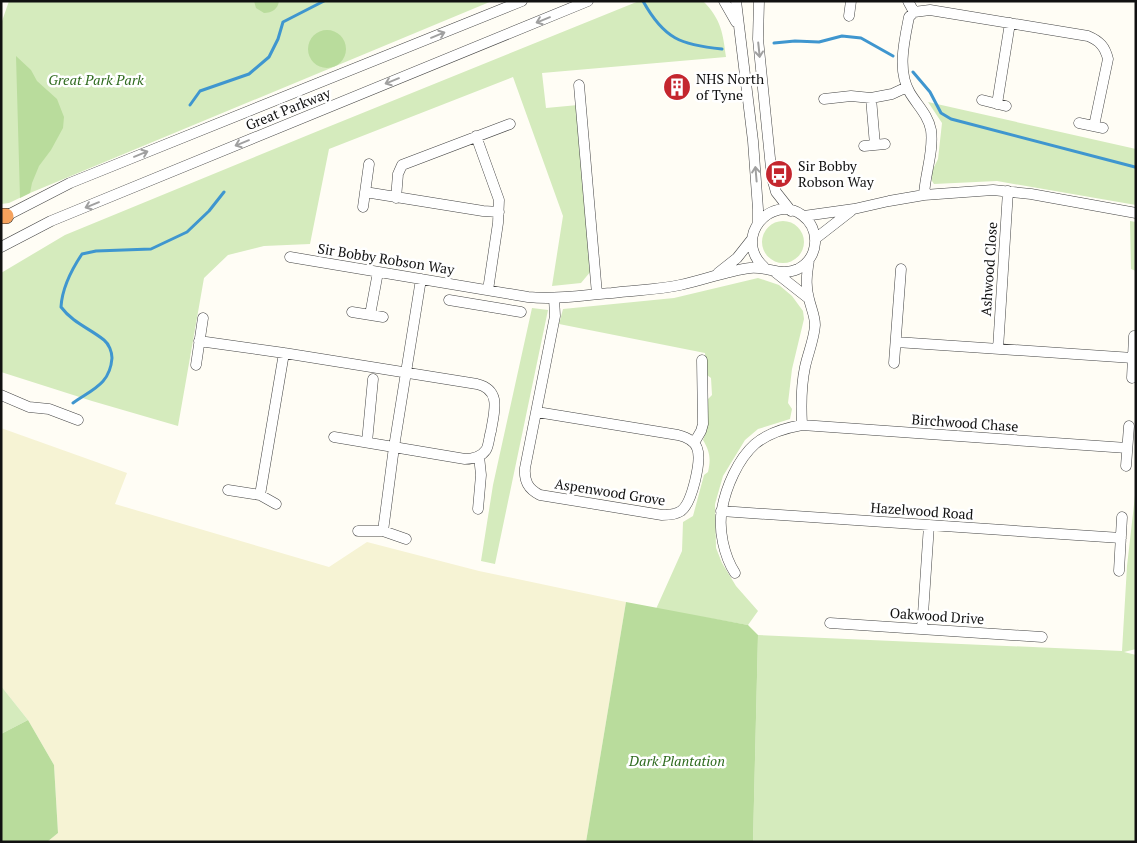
<svg xmlns="http://www.w3.org/2000/svg" width="1137" height="843" viewBox="0 0 1137 843" font-family="'PT Serif',serif">
<style>
.farmland{fill:#f6f3d4}
.green{fill:#d5ebbd}
.forest{fill:#b9dc9c}
.lines{fill:none;stroke-linecap:round;stroke-linejoin:round}
.stream{stroke:#3f96cf;stroke-width:3}
.minor-casing{stroke:#444;stroke-width:11}
.highway-casing{stroke:#222;stroke-width:16}
.minor{stroke:#fff;stroke-width:10}
.highway{stroke:#f5a25d;stroke-width:15}
.oneway{stroke:#a0a0a0}
.labels{text-anchor:middle;stroke-width:5;stroke-linejoin:round;paint-order:stroke}
.poi-label{font-size:14px;fill:#111;stroke:#fff;text-anchor:start}
.park-label{font-size:14px;font-style:italic;fill:#2f6b1f;stroke:#fff}
.street-label{font-size:14px;fill:#111;stroke:#fff}
</style>
<rect width="100%" height="100%" fill="#fffdf5"/>
<path class="farmland" d="M1 428 127 473 115 504 329 567 367 542 479 571 626 602 586 842H47L58 833 54 765 28 720 1 686Z"/>
<path class="green" d="M9 1H492L30 193 9 203 1 204V24Z
M639 1H703C721 19 723 33 726 57L542 73 546 108 578 105 591 271 581 283 552 286 563 216 513 77 329 149 310 244 264 246 228 255 204 278 178 426 92 401 1 372V273L65 235 318 131Z
M928 102 1136 149V205L997 181 934 184 932 181V171L938 159 942 123Z
M762 242a21 21 0 1 1 42 0a21 21 0 1 1-42 0Z
M1130 221 1136 222V271L1131 269Z
M758 278 779 285 792 296 803 311 804 319 792 369 788 403 792 409 790 419 758 429 745 440 723 476 715 504 716 548 722 563 736 586 758 611 748 625 656 609 682 551 683 522 693 516 704 475 708 472C711 459 710 452 703 440L707 429V400L712 395 711 378 707 375 705 353 559 324 563 309 674 298Z
M532 308 548 310 495 564 481 561 493 485Z
M1136 487V649L1124 652 1136 655V842H753L758 635 1122 651 1127 566Z
M1 686 28 720 1 734Z"/>
<path class="forest" d="M254 1H279C278 9 272 13 264 13L256 8Z
M308 49a19 19 0 1 1 38 0a19 19 0 1 1-38 0Z
M16 56 31 70 37 81 57 99 64 117 63 128 51 150 39 166 32 183 30 193 20 198Z
M626 602 748 625 758 635 753 842H586Z
M28 720 54 765 58 833 47 842H1V734Z"/>
<g class="lines">
<path class="stream" d="M643 1C664 39 681 45 722 49
M774 43 795 41 819 42 842 36 861 38 893 56
M913 72 930 92 941 113 951 119 1135 167
M190 105 200 91 249 74 269 57 278 39 283 22 324 1
M73 403C93 389 110 384 112 358 112 352 109 344 104 340 89 328 73 323 61 307 62 289 72 269 82 254L96 251 151 249 187 232 209 211 224 192"/>
<g class="minor-casing">
<path id="minor" d="M724 1 736 22
M736 1 753 141 758 209V223
M759 1 758 39 772 178 776 192 791 211
M908 1 914 12
M849 16 851 1
M579 85 597 294
M871 98 875 145
M824 99 851 96 871 98 892 94 907 87
M982 100 1006 106
M997 104 1010 23
M1079 123 1103 128
M476 136 499 200 498 223 488 290
M864 146 885 144
M365 192 483 211 499 212
M924 195C925 174 934 151 931 130 928 115 918 106 910 93 897 71 904 42 909 17L914 12 930 10 1088 36C1100 41 1105 47 1108 59L1094 126
M396 198 398 174 402 165 510 124
M363 207 369 164
M804 216 854 209 889 201 924 195 993 190 1031 194 1136 213
M2 218 70 183 522 1
M815 239 851 211
M1 247 51 221 588 1
M290 257 528 297C556 300 584 295 612 293 634 290 658 290 680 285 704 280 726 271 750 268 767 266 781 277 798 269 819 258 821 229 802 215 771 193 732 238 764 267
M775 272 808 298
M718 273 737 258 752 239
M449 300 521 312
M352 312 383 317
M370 315 378 272
M199 341 284 353 477 384C502 390 494 412 491 431 489 437 489 445 486 450 481 457 473 459 465 459L334 437
M896 342 1133 358
M998 349 1008 191
M894 363 901 269
M196 365 203 318
M1132 378 1134 336
M1 395 29 407 49 409 78 420
M537 412 678 435C686 437 694 440 697 448 702 460 692 503 681 511 675 515 668 515 662 515L540 495C528 489 524 481 525 468L555 316 554 298
M802 425C801 406 801 386 805 367 808 353 814 340 815 325 815 316 811 308 809 299 805 286 807 273 809 260
M367 442 373 379
M694 443 701 431 703 424 702 360
M1126 466 1129 426
M228 490 260 495 276 504
M260 495 284 353
M478 509 481 475 479 456
M721 511 1121 538
M358 531H383L406 539
M383 531 394 447 421 279
M1119 571 1122 517
M735 573C724 556 718 529 722 509 726 487 738 459 755 444 768 433 785 428 802 425L1127 448
M830 623 1042 637
M922 629 929 525"/>
</g>
<g class="highway-casing">
<path id="highway" d="M1 216H6"/>
</g>
<use href="#minor" class="minor"/>
<use href="#highway" class="highway"/>
</g>
<defs><path id="oneway-shaft" d="M-6 0H5M1.5-3L5.5 0L1.5 3" fill="none" stroke-width="1.6" stroke-linecap="round" stroke-linejoin="round" transform="scale(1.25)"/></defs>
<g class="oneway">
<use href="#oneway-shaft" transform="translate(543 20) rotate(158)"/>
<use href="#oneway-shaft" transform="translate(438 35) rotate(-22)"/>
<use href="#oneway-shaft" transform="translate(759 50) rotate(84)"/>
<use href="#oneway-shaft" transform="translate(392 81) rotate(158)"/>
<use href="#oneway-shaft" transform="translate(242 143) rotate(158)"/>
<use href="#oneway-shaft" transform="translate(141 154) rotate(-22)"/>
<use href="#oneway-shaft" transform="translate(756 174) rotate(-95)"/>
<use href="#oneway-shaft" transform="translate(92 205) rotate(158)"/>
</g>
<defs>
<g id="building-disc" transform="scale(1.4375)"><circle r="9.5" fill="#c4262e" stroke="#fff"/><path d="M-4-6H4V6H1V3H-1V6H-4ZM-2.5-4.3h1.7v1.8h-1.7ZM.8-4.3h1.7v1.8H.8ZM-2.5-1h1.7V.8h-1.7ZM.8-1h1.7V.8H.8Z" fill="#fff"/></g>
<g id="bus-disc" transform="scale(1.4375)"><circle r="9.5" fill="#c4262e" stroke="#fff"/><path d="M-5-6H5V4H4V6H2V4H-2V6H-4V4H-5ZM-3.5-4V0h7V-4ZM-3.5 1.2v1.5H-2V1.2ZM2 1.2v1.5H3.5V1.2Z" fill="#fff"/></g>
</defs>
<g fill-rule="evenodd">
<use href="#building-disc" x="677" y="87"/>
<use href="#bus-disc" x="779" y="174"/>
</g>
<g class="labels">
<g class="poi-label">
<text x="696" y="84">NHS North<tspan x="696" dy="16">of Tyne</tspan></text>
<text x="798" y="171">Sir Bobby<tspan x="798" dy="16">Robson Way</tspan></text>
</g>
<g class="park-label">
<text x="96" y="85">Great Park Park</text>
<text x="677" y="766">Dark Plantation</text>
</g>
<g class="street-label">
<text transform="translate(288 109) rotate(-22)" y="5">Great Parkway</text>
<text transform="translate(386 259) rotate(9)" y="5">Sir Bobby Robson Way</text>
<text transform="translate(989 269) rotate(-86)" y="5">Ashwood Close</text>
<text transform="translate(965 423) rotate(4)" y="5">Birchwood Chase</text>
<text transform="translate(610 492) rotate(9)" y="5">Aspenwood Grove</text>
<text transform="translate(922 511) rotate(4)" y="5">Hazelwood Road</text>
<text transform="translate(937 616) rotate(4)" y="5">Oakwood Drive</text>
</g>
</g>
<rect width="1137" height="843" fill="none" stroke="#111111" stroke-width="5"/>
</svg>
